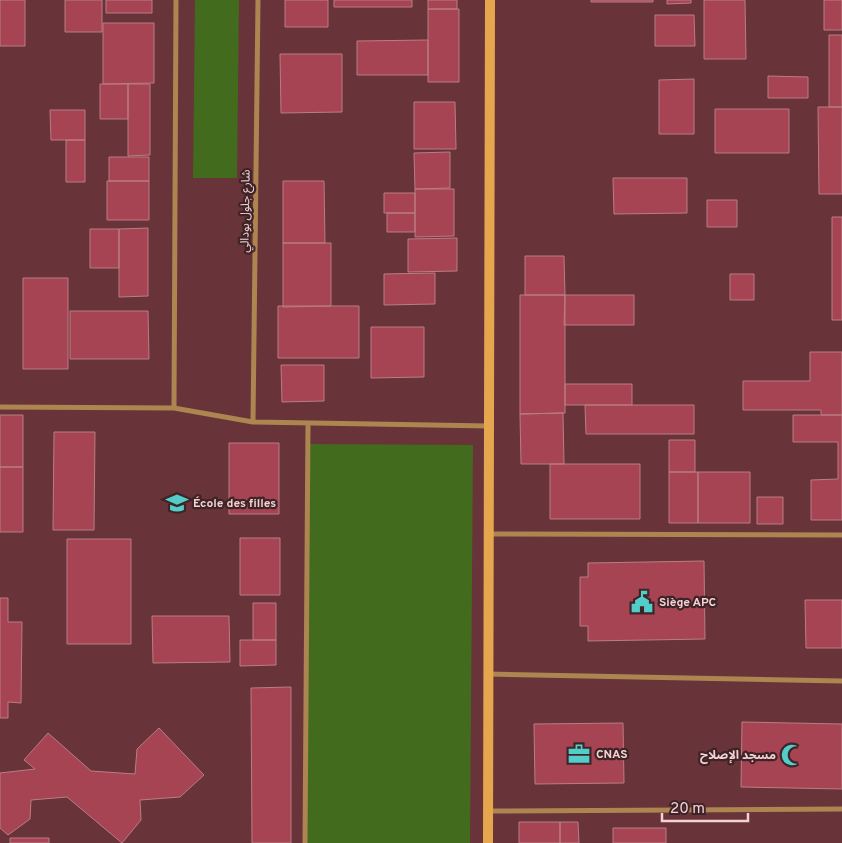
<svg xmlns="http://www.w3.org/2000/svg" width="842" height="843" viewBox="0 0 842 843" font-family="Overpass,'Noto Sans Arabic',sans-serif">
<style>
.green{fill:#436b1d}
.building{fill:#a64454;stroke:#ba7d83}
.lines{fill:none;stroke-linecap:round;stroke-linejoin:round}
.minor{stroke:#ad8550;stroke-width:5}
.secondary{stroke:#e6a64d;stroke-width:10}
.labels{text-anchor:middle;stroke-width:4.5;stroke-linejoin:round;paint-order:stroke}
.street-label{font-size:12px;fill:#f4d1d4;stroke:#3e2427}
.poi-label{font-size:12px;font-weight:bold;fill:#f4d1d4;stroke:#3e2427;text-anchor:start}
</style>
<rect width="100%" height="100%" fill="#69333a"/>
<path class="green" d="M195 0H239L237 178H193Z
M308 444 473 445 470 843H305Z"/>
<path class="building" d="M0 0H25V46H0Z
M65 0H102V32H65Z
M106 0H152V13H106Z
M285 0H328V27H285Z
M334 0H412V7H334Z
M428 0H457V9H428Z
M591 0H653V2H591Z
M667 0H691V3L667 4Z
M704 0H745L746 59H704Z
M824 0H842V30H824Z
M428 9H459V82H428Z
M655 15H694L695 46H655Z
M103 23H154V83L103 84Z
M829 35H842V107H829Z
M428 40V75H357V41Z
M280 54H342V112L281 113Z
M768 76 808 77V98H768Z
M694 79V134H659V80Z
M100 84H128V119H100Z
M128 84H150V155L128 156Z
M414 102H455L456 149H414Z
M818 107H842V194H819Z
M715 109H789V153H715Z
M50 110H85V140H51Z
M66 140H85V182H66Z
M450 152V188L415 189 414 153Z
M109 157H149V181H109Z
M613 178H687V213L614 214Z
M107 181H149V220H107Z
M283 181H324L325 243H283Z
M415 189H454V236L415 237Z
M384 193H415V213H384Z
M707 200H737V227H707Z
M387 213H415V232H387Z
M832 217H842V320H832Z
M148 228V296L119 297V229Z
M90 229H119V268H90Z
M457 238V271L408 272V239Z
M283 243H331V306L283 307Z
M525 256H564L565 295H525Z
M435 273V304L384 305V274Z
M730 274H754V300H730Z
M23 278H68V369H23Z
M520 295H565V413L520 414Z
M565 295H634V325H564Z
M278 306H359V358H278Z
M70 311H148L149 359H70Z
M371 327H424V377L371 378Z
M810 352H842V415H821V410H743V381H810Z
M281 365H324V401L282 402Z
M565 384H632V405H565Z
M585 405H694V434H586Z
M563 413 564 464H521L520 414Z
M0 415H23V467H0Z
M793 415H842V520H811V480L838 479V442H793Z
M54 432H95L94 530H53Z
M669 440H695V472H669Z
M229 443H279V514H229Z
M550 464H640V519H550Z
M0 467H23V532H0Z
M669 472H698V523H669Z
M698 472H750V523H698Z
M757 497H783V524H757Z
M240 538H280V595H240Z
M67 539H131V644H67Z
M704 561 705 639 588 641V626H580V577H588V563Z
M0 598H8V622H22L21 703 8 702V718H0Z
M805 600H842V648H806Z
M253 603H276V640H253Z
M152 616H229L230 662 153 663Z
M240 640H276V665L240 666Z
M291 687V843H252L251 688Z
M742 722 842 724V789L741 787Z
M623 723 624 783 535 784 534 724Z
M159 728 204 775 180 797 140 800 141 820 122 843 67 797 31 800 30 819 8 835 0 828V773L35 769 24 760 48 733 91 771 135 774 137 749Z
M519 822H560V843H519Z
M560 822H578L579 843H560Z
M613 828H666V843H613Z
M10 838H49V843H10Z"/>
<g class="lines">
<path class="minor" d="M0 407 174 408 253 422 489 426
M174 408 176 0
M253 422 258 0
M489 534 842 535
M488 674 842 681
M489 811 842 809
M305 843 308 424"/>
<path class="secondary" d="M488 843 490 0"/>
</g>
<defs>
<g id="school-bare" transform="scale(1.725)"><path d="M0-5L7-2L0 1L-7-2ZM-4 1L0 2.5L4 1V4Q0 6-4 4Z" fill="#53cdca" stroke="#3e2427" stroke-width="2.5" paint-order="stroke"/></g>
<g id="civic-bare" transform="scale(1.725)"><path d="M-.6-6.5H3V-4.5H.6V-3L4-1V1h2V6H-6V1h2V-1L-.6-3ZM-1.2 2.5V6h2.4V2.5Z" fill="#53cdca" stroke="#3e2427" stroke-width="2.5" paint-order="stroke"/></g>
<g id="office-bare" transform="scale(1.725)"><path d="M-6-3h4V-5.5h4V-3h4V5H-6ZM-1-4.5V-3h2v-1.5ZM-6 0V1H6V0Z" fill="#53cdca" stroke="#3e2427" stroke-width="2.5" paint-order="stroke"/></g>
<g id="mosque-bare" transform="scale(1.725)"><path d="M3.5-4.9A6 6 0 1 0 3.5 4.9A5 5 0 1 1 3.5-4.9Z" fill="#53cdca" stroke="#3e2427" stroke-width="2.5" paint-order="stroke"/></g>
</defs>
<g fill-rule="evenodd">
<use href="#school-bare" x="177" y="503"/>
<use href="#civic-bare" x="642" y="602"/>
<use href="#office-bare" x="579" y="754"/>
<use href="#mosque-bare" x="792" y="755"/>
</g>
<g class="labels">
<g class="street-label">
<text transform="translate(245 211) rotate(-89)" y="4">شارع جلول بودالي</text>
</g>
<g class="poi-label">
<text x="193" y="507">École des filles</text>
<text x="659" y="606">Siège APC</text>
<text x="596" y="758">CNAS</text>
<text x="776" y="759" text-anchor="end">مسجد الإصلاح</text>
</g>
</g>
<path d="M662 813v8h86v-8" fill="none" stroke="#f4d1d4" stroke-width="2.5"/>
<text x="670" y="813" font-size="15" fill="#f4d1d4" stroke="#3e2427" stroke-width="4" paint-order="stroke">20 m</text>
</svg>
